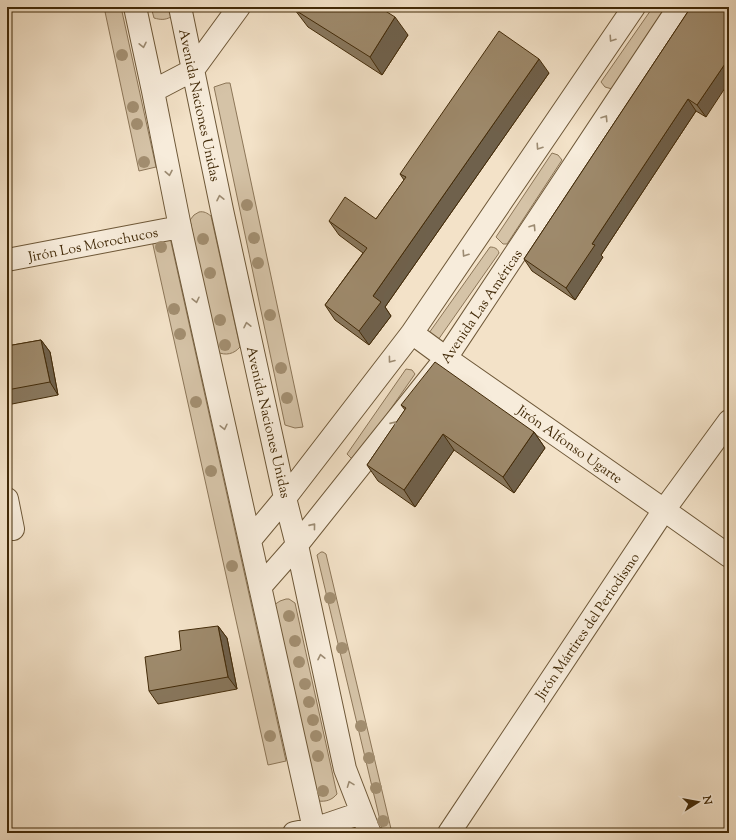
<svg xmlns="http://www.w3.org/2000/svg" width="736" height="840" viewBox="0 0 736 840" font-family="'Sorts Mill Goudy',serif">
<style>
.green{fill:#d5c3a7;stroke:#8c7658}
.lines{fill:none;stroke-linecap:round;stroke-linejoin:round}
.minor-casing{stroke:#6e5838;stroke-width:24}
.minor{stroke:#f7ecdb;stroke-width:22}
.tree{fill:#a28e70}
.wall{fill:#88775d;stroke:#422a08}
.shaded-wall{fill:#6f614c;stroke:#422a08}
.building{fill:#9e8a6c;stroke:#422a08}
.oneway{stroke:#9c8b72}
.labels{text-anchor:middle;stroke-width:3;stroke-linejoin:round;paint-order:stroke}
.street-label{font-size:14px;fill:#422a08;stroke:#f7ecdb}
</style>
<rect width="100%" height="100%" fill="#f3e2c8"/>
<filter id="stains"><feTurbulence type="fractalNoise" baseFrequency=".005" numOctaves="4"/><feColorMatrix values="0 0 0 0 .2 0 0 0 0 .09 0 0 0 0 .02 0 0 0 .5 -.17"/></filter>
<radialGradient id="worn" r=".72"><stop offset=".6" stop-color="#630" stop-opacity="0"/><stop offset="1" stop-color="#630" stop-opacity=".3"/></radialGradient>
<path class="green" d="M104 7H121L156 167 139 171Z
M151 7H175L171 17C165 20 161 20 154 18Z
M653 7H668L612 89 605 87 601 82Z
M226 83H230L303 427 295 428 285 425 214 87Z
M552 153 558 155 562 160 507 244H503L496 237Z
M199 212C204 211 207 213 211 216L240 347C234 354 226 356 217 352L190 220 194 215Z
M169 233 286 761 268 765 151 236Z
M490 247C495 247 498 249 499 253L438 340 429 333Z
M406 369 412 370 415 374 355 460 351 458 347 454Z
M321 552H323L326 554 392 833H383L317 555Z
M286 599H289L295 603 337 794C332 800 326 802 318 801L274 605 280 601Z"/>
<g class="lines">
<g class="minor-casing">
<path id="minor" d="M135 7 153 91 180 227 314 829 317 833
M180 7 222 210 285 498 297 545 345 769 367 826 370 833
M153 91 193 70 239 7
M7 260 180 227
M412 333 446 358 664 510 729 556
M7 499 13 529
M250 540 285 498 412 333 634 7
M260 587 297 545 446 358 679 7
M294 833 314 829 361 813
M449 833 664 510 729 421"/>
</g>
<use href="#minor" class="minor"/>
</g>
<g class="tree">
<circle cx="122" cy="55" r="6"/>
<circle cx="133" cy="107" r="6"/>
<circle cx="137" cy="124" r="6"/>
<circle cx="144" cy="162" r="6"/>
<circle cx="247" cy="205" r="6"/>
<circle cx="254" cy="238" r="6"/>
<circle cx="203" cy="239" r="6"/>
<circle cx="161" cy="247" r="6"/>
<circle cx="258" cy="263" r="6"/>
<circle cx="210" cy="273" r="6"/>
<circle cx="174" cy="309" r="6"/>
<circle cx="270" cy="315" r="6"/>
<circle cx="220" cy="320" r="6"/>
<circle cx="180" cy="334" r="6"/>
<circle cx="225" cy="345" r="6"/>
<circle cx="281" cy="368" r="6"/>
<circle cx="287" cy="398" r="6"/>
<circle cx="196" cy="402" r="6"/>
<circle cx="211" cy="471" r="6"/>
<circle cx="232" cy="566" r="6"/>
<circle cx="330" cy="598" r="6"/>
<circle cx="289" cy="616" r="6"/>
<circle cx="295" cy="641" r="6"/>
<circle cx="342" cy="648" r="6"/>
<circle cx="299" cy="662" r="6"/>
<circle cx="305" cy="684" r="6"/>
<circle cx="309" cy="702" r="6"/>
<circle cx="313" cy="720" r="6"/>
<circle cx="361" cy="726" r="6"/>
<circle cx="270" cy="736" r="6"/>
<circle cx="316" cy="736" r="6"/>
<circle cx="318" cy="756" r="6"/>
<circle cx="369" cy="758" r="6"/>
<circle cx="376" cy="788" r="6"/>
<circle cx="323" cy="791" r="6"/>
<circle cx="383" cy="821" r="6"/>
</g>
<path class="wall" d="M691 7 706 117 696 111 601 255 603 257 575 300 532 271 524 259Z
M295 10 408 35 382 75 308 27Z
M549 73 385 307 391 316 369 345 335 320 325 305 363 253 339 235 329 221 376 219 404 180 400 174Z
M41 340 50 352 58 395 7 405V346Z
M401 405 534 432 545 448 514 493 454 450 415 507 378 481 367 465 405 410Z
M218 626 227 638 237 689 158 704 149 691Z"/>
<path class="shaded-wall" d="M395 17 408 35 382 75 370 57Z
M729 58V82L706 117 697 105Z
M539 59 549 73 385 307 391 316 369 345 359 331 373 296Z
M688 99 696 111 601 255 603 257 575 300 566 288 592 244Z
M41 340 50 352 58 395 50 382Z
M534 432 545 448 514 493 503 477Z
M443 434 454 450 415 507 404 490Z
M218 626 227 638 237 689 228 677Z"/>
<path class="building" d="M297 7H379L395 17 370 57 295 10Z
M691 7H729V58L697 105 688 99 592 244 595 245 566 288 524 259Z
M499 31 539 59 373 296 381 302 359 331 325 305 367 248 329 221 345 197 376 219 406 177 400 174Z
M41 340 50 382 7 390V346Z
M435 362 534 432 503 477 443 434 404 490 367 465 406 408 401 405Z
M218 626 228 677 149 691 145 657 181 650 179 631Z"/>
<defs><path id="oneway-chevron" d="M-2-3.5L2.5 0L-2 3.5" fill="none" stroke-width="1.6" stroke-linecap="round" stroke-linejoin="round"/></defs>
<g class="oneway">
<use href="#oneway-chevron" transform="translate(612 39) rotate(124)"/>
<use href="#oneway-chevron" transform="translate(143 45) rotate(78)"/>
<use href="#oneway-chevron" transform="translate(605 118) rotate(-57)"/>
<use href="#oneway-chevron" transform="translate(539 147) rotate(124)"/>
<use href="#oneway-chevron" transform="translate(169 173) rotate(79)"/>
<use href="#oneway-chevron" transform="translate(220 198) rotate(-102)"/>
<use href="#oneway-chevron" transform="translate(533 227) rotate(-57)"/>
<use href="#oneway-chevron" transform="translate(465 254) rotate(124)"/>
<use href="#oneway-chevron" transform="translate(196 300) rotate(77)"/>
<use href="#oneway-chevron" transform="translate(247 325) rotate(-102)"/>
<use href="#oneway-chevron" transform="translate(391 360) rotate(127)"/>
<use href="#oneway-chevron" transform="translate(394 424) rotate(-51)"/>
<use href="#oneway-chevron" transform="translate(224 427) rotate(77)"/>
<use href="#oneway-chevron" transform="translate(313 526) rotate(-51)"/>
<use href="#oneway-chevron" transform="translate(321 657) rotate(-102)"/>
<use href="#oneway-chevron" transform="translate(350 784) rotate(-111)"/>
</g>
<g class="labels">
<g class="street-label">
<text transform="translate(200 105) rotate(78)" y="5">Avenida Naciones Unidas</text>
<text transform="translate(93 244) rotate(-11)" y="5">Jirón Los Morochucos</text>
<text transform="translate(481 306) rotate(-56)" y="5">Avenida Las Américas</text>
<text transform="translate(269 422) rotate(77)" y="5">Avenida Naciones Unidas</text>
<text transform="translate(570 444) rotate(35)" y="5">Jirón Alfonso Ugarte</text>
<text transform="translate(587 626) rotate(-56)" y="5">Jirón Mártires del Periodismo</text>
</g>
</g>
<rect width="736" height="840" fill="none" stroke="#f3e2c8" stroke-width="24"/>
<rect x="8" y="8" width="720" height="824" fill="none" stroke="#422a08" stroke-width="2"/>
<rect x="12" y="12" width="712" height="816" fill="none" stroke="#422a08"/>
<g transform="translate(698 802) rotate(79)" stroke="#f7ecdb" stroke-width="3" paint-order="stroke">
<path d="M0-3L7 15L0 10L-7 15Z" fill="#422a08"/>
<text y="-6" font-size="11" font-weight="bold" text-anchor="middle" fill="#422a08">N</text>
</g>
<rect width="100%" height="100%" filter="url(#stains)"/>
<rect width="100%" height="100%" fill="url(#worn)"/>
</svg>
